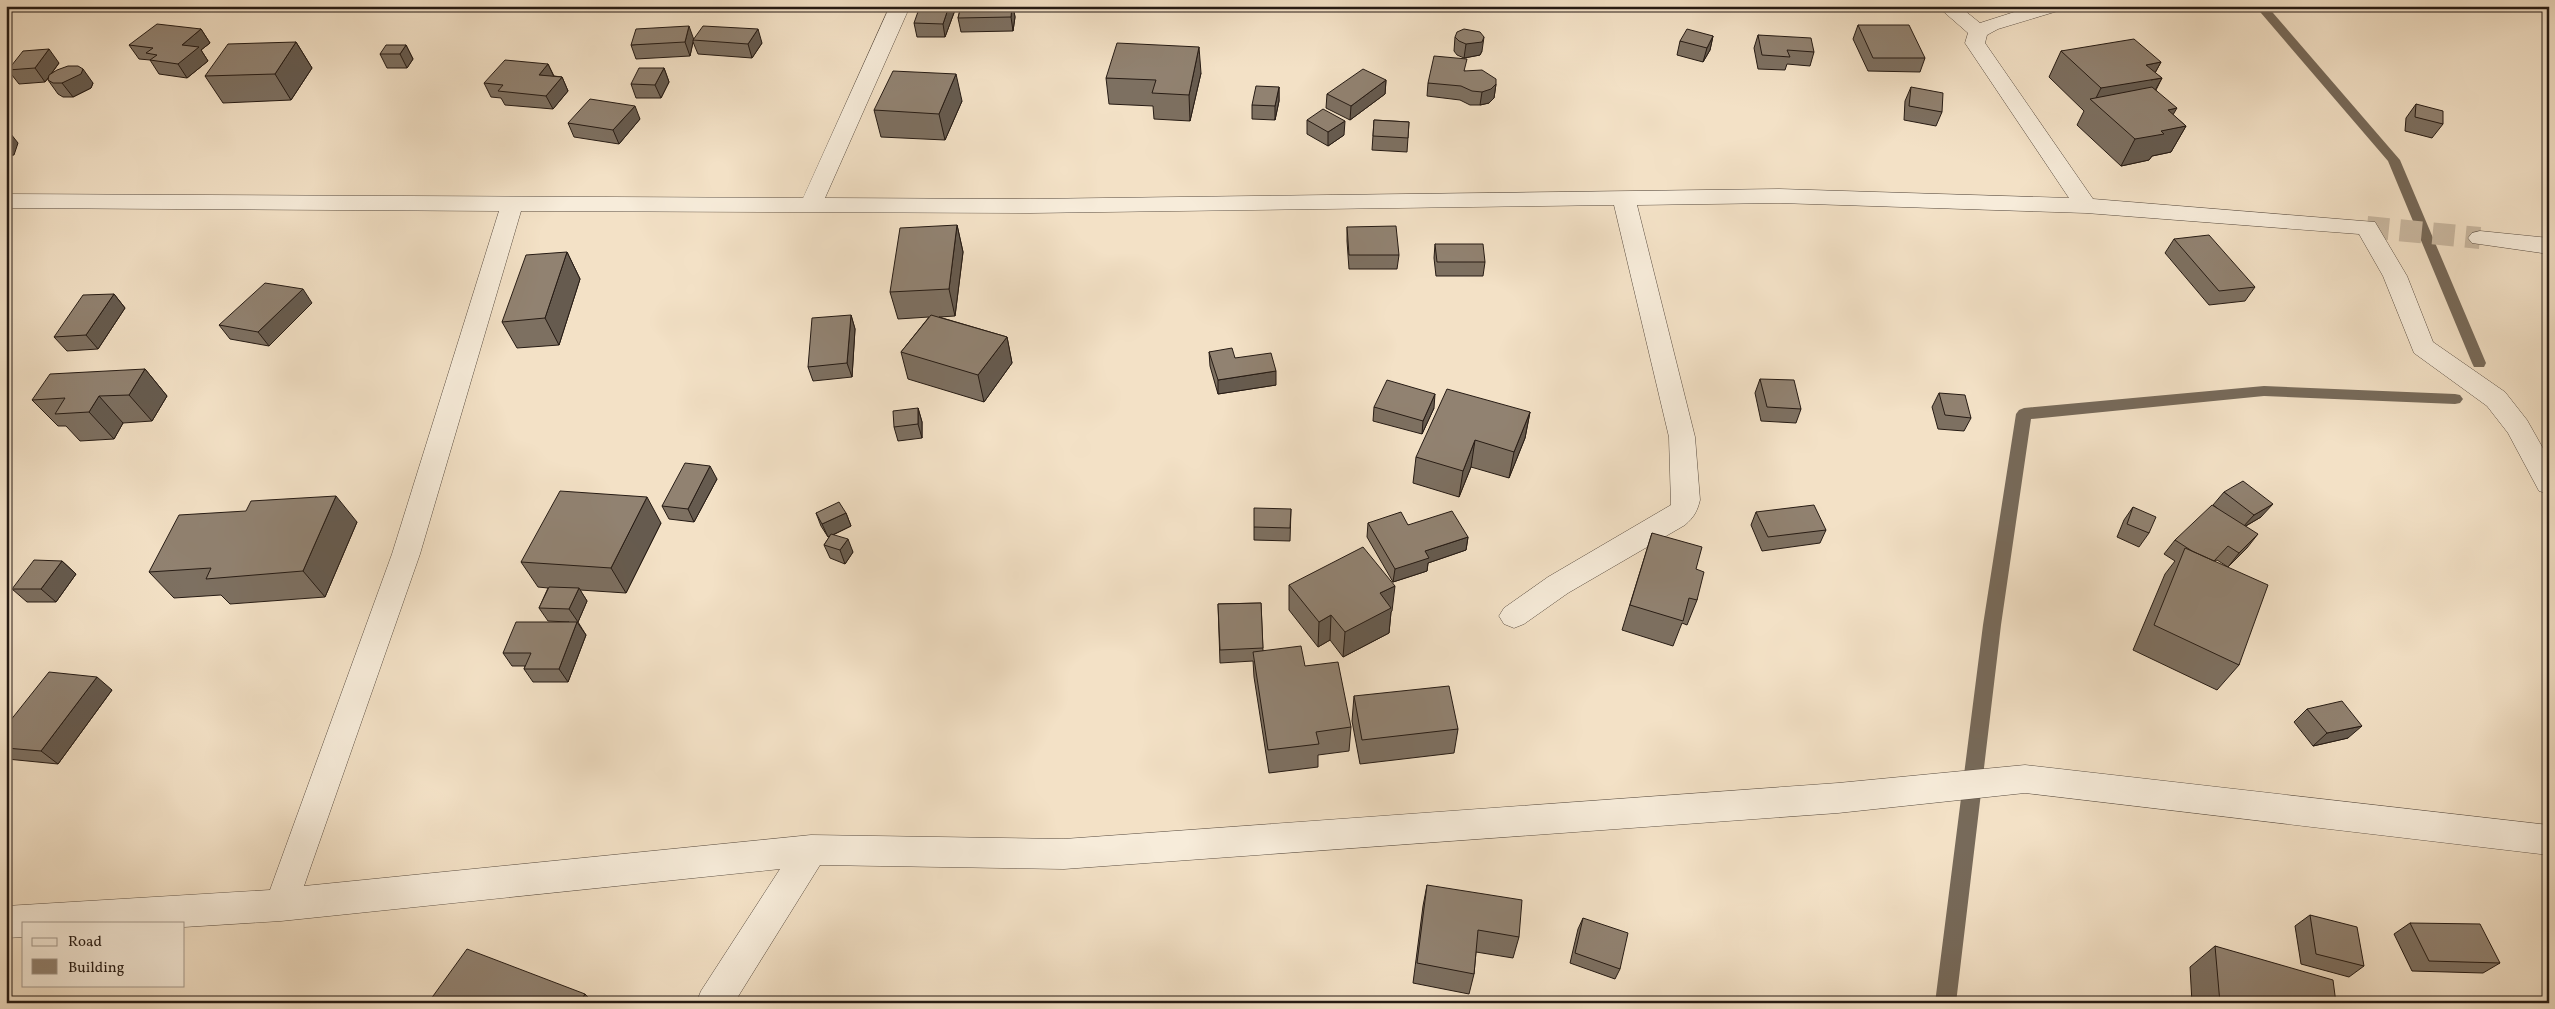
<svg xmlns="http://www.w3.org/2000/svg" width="2555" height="1009" viewBox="0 0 2555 1009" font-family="Vollkorn,serif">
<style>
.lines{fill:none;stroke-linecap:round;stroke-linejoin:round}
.stream{fill:#776a5a;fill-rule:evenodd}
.street-tunnel{stroke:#cab9a2;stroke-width:22;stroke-dasharray:22 11;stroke-linecap:butt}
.street-casing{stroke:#594c40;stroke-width:1}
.street{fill:#f7ecda;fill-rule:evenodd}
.wall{fill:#7d7061;stroke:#261b14}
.shaded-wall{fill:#665b4f;stroke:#261b14}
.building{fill:#918271;stroke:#261b14}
</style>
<rect width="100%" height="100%" fill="#f3e1c6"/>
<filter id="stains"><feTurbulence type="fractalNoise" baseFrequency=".004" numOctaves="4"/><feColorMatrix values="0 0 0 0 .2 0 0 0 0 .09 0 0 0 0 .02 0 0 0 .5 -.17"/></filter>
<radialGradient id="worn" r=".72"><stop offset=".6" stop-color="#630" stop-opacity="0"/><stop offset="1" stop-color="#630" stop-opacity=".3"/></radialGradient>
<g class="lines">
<path class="stream" d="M2255 6H2267L2400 160 2486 363 2484 367H2474L2472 363 2388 161Z
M2264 386 2455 394 2460 395 2463 399 2460 403 2455 404 2264 396 2031 419 2001 625 1956 1003H1935L1983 625 2016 414 2019 410 2024 408Z"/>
<path class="street-tunnel" d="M2367 227 2480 238"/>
<g class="street-casing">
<path id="street" d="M890 6H910L825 198 1030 199 1779 189 2069 198 1965 43 1968 33 1937 6H1959L1980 23 2033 6H2064L2061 10 1998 29 1987 35 1985 43 2093 199 2375 222 2407 276 2433 342 2505 392 2527 420 2549 459V494L2539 491 2508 433 2487 406 2414 353 2383 276 2359 234 2086 213 1779 203 1637 205 1695 437 1700 500C1697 512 1694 517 1685 525L1568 593 1524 624 1514 628 1504 624 1499 616 1504 608 1548 577 1671 505 1669 437 1614 205 1030 213 521 211 420 554 304 886 811 835 1064 839 1838 783 2025 765 2549 825V855L2025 793 1838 813 1064 869 820 865 734 1003H696L701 991 780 869 281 921 184 927V923H24V937L6 938V906L270 890 392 554 499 211 6 208V194L803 198Z
M2480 231 2549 238V254L2472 243 2468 238 2472 233Z"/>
</g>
<use href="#street" class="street"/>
</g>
<path class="wall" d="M961 6H1013L1015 17 1013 31 961 32 958 18Z
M955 10 945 37H917L914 23Z
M1858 25 1925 58 1920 72 1868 71 1853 39Z
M201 29 210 43 201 50 208 61 187 78 159 74 150 60 139 59 129 45Z
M1758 35 1814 52 1810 66 1787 64 1785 70 1758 69 1754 48Z
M1713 36 1710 50 1703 62 1677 55 1680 41Z
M1455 37 1482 51 1480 55 1464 58 1457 55 1454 51Z
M694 39 762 43 752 58 698 54 693 42 690 56 636 59 631 45Z
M296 42 312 68 291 100 223 103 205 76Z
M406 45 413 59 407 68H387L380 54Z
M2061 51 2161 62 2155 73 2162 78 2156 90 2173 115 2186 126 2171 152 2152 156 2149 160 2121 166 2077 125 2084 111 2049 77Z
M59 63 52 73 93 83 91 88 73 97H63L58 94 48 80V78L45 82 19 84 8 70Z
M548 64 554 76 562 77 568 91 553 109 505 105 501 98 491 97 484 83Z
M664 68 669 82 661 98H636L631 84Z
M1465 71 1496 84 1494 98 1489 103 1480 105H1470L1460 100 1427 96 1428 83Z
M1201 73 1190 121 1154 119 1153 106 1109 104 1106 78Z
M1386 80 1385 94 1350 120 1326 108 1327 94Z
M1279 87V101L1275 120 1252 119V105Z
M1911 87 1942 112 1936 126 1904 120 1905 101Z
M962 101 945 140 881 137 874 110Z
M2416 104 2443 124 2432 138 2405 131 2406 118Z
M640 119 619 144 574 137 568 123Z
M1307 120 1344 135 1328 146 1307 134Z
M1374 120 1409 122 1407 152 1372 150Z
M957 225 963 252 955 316 939 317 1007 337 1012 363 984 402 908 379 901 352 929 317 898 319 890 292Z
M1347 227 1399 255 1397 269H1349L1347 241Z
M2174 239 2255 287 2245 301 2209 305 2165 253Z
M1435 244 1485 262 1483 276H1436L1434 258Z
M567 252 580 279 559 345 517 348 502 322Z
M114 294 125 308 98 349 67 351 54 337Z
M312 303 269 346 230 339 219 325Z
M851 315 855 329 852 377 813 381 808 367Z
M1209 352 1235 358 1276 385 1218 394 1210 366Z
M145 369 167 396 152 421 123 423 114 439 80 441 66 426H58L32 400Z
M1760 379 1801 409 1796 423 1761 421 1755 393Z
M1939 393 1971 418 1964 431 1938 429 1932 407Z
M1374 407 1434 408 1422 434 1373 421Z
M918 408 922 422V438L898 441 894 427Z
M1530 412 1525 438 1509 478 1471 467 1459 497 1413 483 1416 457Z
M717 479 694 522 669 519 662 506Z
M2224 492 2261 517 2246 526 2247 548 2228 567 2217 560 2215 561 2239 665 2217 690 2133 650 2165 574 2175 561 2164 554 2175 540 2217 508 2213 505Z
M2133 507 2149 533 2139 547 2117 537 2124 520Z
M1291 509 1290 541 1254 540V527Z
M1756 512 1826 530 1820 543 1762 551 1751 525Z
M816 513H846L851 526 833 535 853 552 845 564 830 558 824 545 830 536 828 537 821 526Z
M357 522 325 597 230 604 221 595 174 598 149 572Z
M661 523 626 593 580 590 587 601 578 622 586 635 568 682H533L524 669 525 666H512L503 653 569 622 548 621 539 608 548 588 538 587 521 562Z
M1368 523 1408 525 1468 537 1466 550 1428 563 1427 571 1393 582 1367 537Z
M1652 533 1696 569 1697 600 1687 625 1682 623 1673 646 1622 630Z
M62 561 76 574 56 602H27L12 589Z
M1289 585 1392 611 1391 612 1389 633 1343 657 1330 640 1318 647 1289 610Z
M1261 603 1263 651 1305 666 1351 727 1349 751 1318 755V767L1269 773 1254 677 1253 661 1220 663 1218 604Z
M112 690 58 764 7 759 6 758V726Z
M1354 696 1458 729 1454 753 1360 764 1352 721Z
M2307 709 2348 738 2313 746 2294 722Z
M1427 885 1519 937 1513 958 1476 952 1474 974 1469 994 1413 983 1423 906Z
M2310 915 2364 966 2349 977 2301 964 2295 926Z
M1583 918 1620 969 1615 979 1570 963 1578 929Z
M2410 923 2500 963 2483 973 2412 971 2394 934Z
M2215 946 2336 1003H2192L2190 967Z"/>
<path class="shaded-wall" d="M949 6H954L955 10 945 37 943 24Z
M1012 6H1013L1015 17 1013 31 1011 17Z
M689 26 694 40H693V42L690 56 685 42Z
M201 29 210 43 201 50 208 61 187 78 178 64 182 45Z
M758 29 762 43 752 58 748 44Z
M1713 36 1710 50 1703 62 1707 48Z
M1484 37 1482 51 1480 55 1464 58 1466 44Z
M296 42 312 68 291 100 275 74Z
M406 45 413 59 407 68 400 54Z
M1199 47 1201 73 1190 121 1189 95Z
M49 49 59 63 45 82 35 68Z
M2161 62 2151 80 2162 78 2147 105 2094 102 2101 88 2146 65Z
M548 64 554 77 539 75Z
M664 68 669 82 661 98 655 85Z
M83 69 93 83 91 88 73 97 62 83Z
M956 74 962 101 945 140 939 114Z
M562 77 568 91 553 109 546 96Z
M1386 80 1385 94 1350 120 1351 106Z
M1496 84 1494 98 1489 103 1480 105 1482 92Z
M1279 87V101L1275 120V106Z
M635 106 640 119 619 144 613 130Z
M2177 108 2164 130 2186 126 2171 152 2152 156 2149 160 2121 166 2135 139 2168 110Z
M1345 121 1344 135 1328 146V132Z
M7 129 18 143 14 155 6 156Z
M957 225 963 252 955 316 949 289Z
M567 252 580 279 559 345 545 318Z
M303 289 312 303 269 346 258 332Z
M114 294 125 308 98 349 86 335Z
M851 315 855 329 852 377 847 363Z
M1007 337 1012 363 984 402 978 375Z
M145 369 167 396 152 421 129 395Z
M1276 371V385L1218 394V380Z
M1435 394 1434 408 1422 434 1423 421Z
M99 396 123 423 114 439 89 412Z
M918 408 922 422V438L918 424Z
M1530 412 1525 438 1509 478 1514 452Z
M1475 440 1471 467 1459 497 1463 471Z
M710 466 717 479 694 522 688 509Z
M336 496 357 522 325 597 303 571Z
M647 497 661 523 626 593 611 568Z
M2273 504 2261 517 2242 528 2254 515Z
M846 513 851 526 828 537 822 524Z
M2258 534 2247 548 2228 567 2239 553Z
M1468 537 1466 550 1428 563 1427 571 1393 582 1395 569 1425 551Z
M848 539 853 552 845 564 840 550Z
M62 561 76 574 56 602 41 589Z
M1395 586 1392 611 1391 612 1389 633 1343 657 1345 632 1380 593Z
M579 588 587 601 578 622 569 609Z
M1331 615 1330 640 1318 647 1319 622Z
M577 622 586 635 568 682 559 669Z
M97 677 112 690 58 764 41 751Z
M2362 726 2348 738 2313 746 2327 733Z
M585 994 594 1003H579Z"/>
<path class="building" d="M920 6H949L943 24 914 23Z
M961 6H1012L1011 17 958 18Z
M157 24 201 29 182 45 199 47 178 64 150 60 157 55 146 53 153 48 129 45Z
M1858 25H1909L1925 58H1873Z
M689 26 685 42 631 45 636 29Z
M703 26 758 29 748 44 693 40Z
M1464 29 1480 32 1484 37 1482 42 1466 44 1459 41 1455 37 1457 32Z
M1687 29 1713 36 1707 48 1680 41Z
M1758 35 1811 38 1814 52 1787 50 1790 57 1762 55Z
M2134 39 2161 62 2146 65 2162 78 2101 88 2061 51Z
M296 42 275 74 205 76 228 44Z
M1117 43 1199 47 1189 95 1152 93 1156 80 1106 78Z
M386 45H406L400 54H380Z
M49 49 35 68 8 70 23 51Z
M1434 56 1467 59 1464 71 1482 70 1496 79V84L1491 89 1482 92 1472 91 1461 86 1428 83Z
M505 60 548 64 539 75 562 77 546 96 498 91 503 85 484 83Z
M68 66H78L83 69 81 74 62 83H53L48 80 49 75 57 70Z
M639 68H664L655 85 631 84Z
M1363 69 1386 80 1351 106 1327 94Z
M893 71 956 74 939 114 874 110Z
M1256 86 1279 87 1275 106 1252 105Z
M1911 87 1943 93 1942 112 1909 106Z
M2152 87 2177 108 2168 110 2186 126 2161 131 2164 134 2135 139 2090 99Z
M590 99 635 106 613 130 568 123Z
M2416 104 2443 111V124L2415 117Z
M1323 109 1345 121 1328 132 1307 120Z
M1374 120 1409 122 1408 138 1373 136Z
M957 225 949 289 890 292 900 228Z
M1396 226 1399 255H1349L1347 227Z
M2209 235 2255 287 2219 291 2174 239Z
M1435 244H1483L1485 262H1437Z
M567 252 545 318 502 322 526 255Z
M265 283 303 289 258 332 219 325Z
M114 294 86 335 54 337 83 295Z
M851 315 847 363 808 367 812 318Z
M931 315 1007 337 978 375 901 352Z
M1232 348 1235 358 1271 353 1276 371 1218 380 1209 352Z
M145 369 129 395 99 396 89 412 55 414 65 398 32 400 50 374Z
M1760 379 1794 380 1801 409 1767 407Z
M1387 380 1435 394 1423 421 1374 407Z
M1447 389 1530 412 1514 452 1475 440 1463 471 1416 457Z
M1939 393 1965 395 1971 418 1945 415Z
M918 408V424L894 427 893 411Z
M685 463 710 466 688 509 662 506Z
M2243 481 2273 504 2254 515 2224 492Z
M560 491 647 497 611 568 521 562Z
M336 496 303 571 206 579 211 568 149 572 179 515 246 511 251 501Z
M839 502 846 513 822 524 816 513Z
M1814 505 1826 530 1768 537 1756 512Z
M2212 505 2258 534 2239 553 2228 546 2214 561 2192 551 2175 540Z
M2133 507 2156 517 2149 533 2127 524Z
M1254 508 1291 509 1290 528 1254 527Z
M1452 511 1468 537 1425 551 1429 558 1395 569 1368 523 1401 512 1408 525Z
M1652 533 1702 547 1696 569 1704 572 1697 600 1689 598 1683 621 1630 605Z
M831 534 848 539 840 550 824 545Z
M1363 547 1395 586 1380 593 1391 608 1345 632 1331 615 1319 622 1289 585Z
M2185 548 2268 585 2239 665 2154 625Z
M34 560 62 561 41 589H12Z
M549 587 579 588 569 609 539 608Z
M1261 603 1263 648 1220 650 1218 604Z
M516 622H577L559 669H524L531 653H503Z
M1301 646 1305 666 1338 662 1351 727 1316 732 1319 744 1268 750 1253 652Z
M49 672 97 677 41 751 6 748V726Z
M1449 686 1458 729 1362 740 1354 696Z
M2342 701 2362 726 2327 733 2307 709Z
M1427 885 1522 900 1519 937 1478 930 1474 974 1417 963Z
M2310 915 2357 927 2364 966 2316 954Z
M1583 918 1628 933 1620 969 1575 953Z
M2410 923 2480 924 2500 963 2429 961Z
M2215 946 2333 980 2336 1003H2220Z
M467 949 585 994 579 1003H428Z"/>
<rect width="2555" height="1009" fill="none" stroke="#f3e1c6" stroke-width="25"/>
<rect x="8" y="8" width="2540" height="994" fill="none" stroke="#261b14" stroke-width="2.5"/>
<rect x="12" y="12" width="2530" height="984" fill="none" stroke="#261b14"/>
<rect x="22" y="922" width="162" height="65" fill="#f7ecda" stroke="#a3988b"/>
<rect x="32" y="938" width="25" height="8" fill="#f7ecda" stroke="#a3988b"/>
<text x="68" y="946" font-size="15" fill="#261b14">Road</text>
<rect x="32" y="959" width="25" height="15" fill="#918271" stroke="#a3988b"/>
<text x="68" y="972" font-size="15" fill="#261b14">Building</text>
<rect width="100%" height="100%" filter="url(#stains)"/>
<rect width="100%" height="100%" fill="url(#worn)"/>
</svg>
